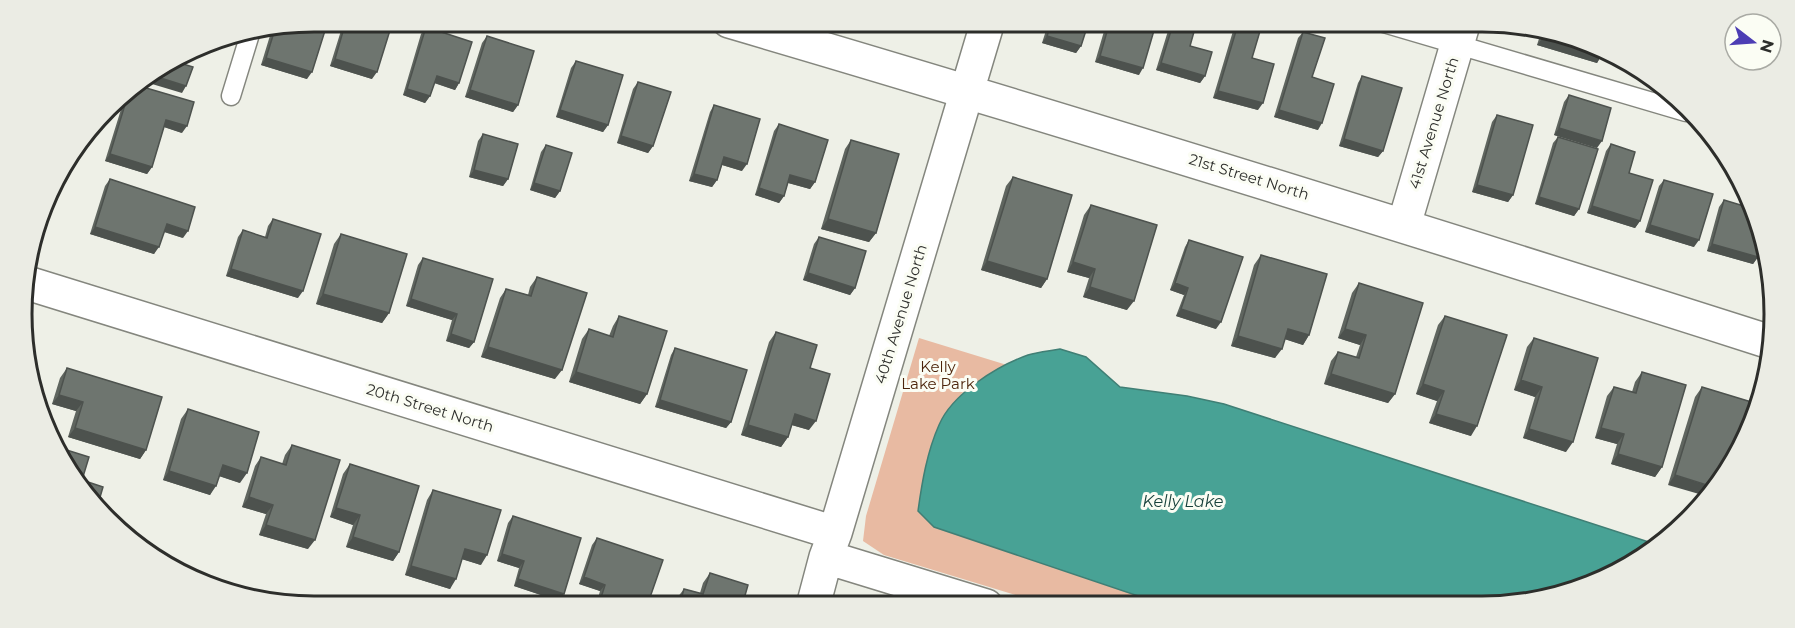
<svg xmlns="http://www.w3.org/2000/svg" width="1795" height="628" viewBox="0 0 1795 628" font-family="Montserrat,sans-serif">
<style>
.green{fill:#e8baa2}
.water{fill:#48a295;stroke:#407f75;stroke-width:1.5}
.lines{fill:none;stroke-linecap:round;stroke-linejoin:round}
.lane-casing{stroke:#84867e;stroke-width:21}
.street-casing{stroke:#84867e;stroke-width:36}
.lane{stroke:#fff;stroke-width:18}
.street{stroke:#fff;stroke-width:33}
.wall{fill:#5f655f}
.shaded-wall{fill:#4d524e}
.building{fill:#6e756f;stroke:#4d524e;stroke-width:1.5}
.labels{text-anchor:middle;stroke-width:6;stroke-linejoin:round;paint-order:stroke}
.street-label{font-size:15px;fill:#2d2e2b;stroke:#fbfdf4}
.park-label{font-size:15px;fill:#4c240a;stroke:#fbfdf4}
.water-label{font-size:16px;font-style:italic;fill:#17413b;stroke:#fbfdf4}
.rim{fill:none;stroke:#2d2e2b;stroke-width:3}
</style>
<rect width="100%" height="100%" fill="#eef0e7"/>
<path class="green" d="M919 338 1007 365 962 393 918 511 934 527 1165 605H1048L884 555 863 541 866 516Z"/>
<path class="water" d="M1060 349 1086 357 1120 387 1187 396 1224 404 1658 545 1610 577 1520 604 1165 605 934 527 918 511C922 482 927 452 939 425 952 394 997 366 1028 355 1038 352 1049 351 1060 349Z"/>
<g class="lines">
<g class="lane-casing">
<path id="lane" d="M1377 21 1686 112
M231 96 250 34"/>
</g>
<g class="street-casing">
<path id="street" d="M729 21C1077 123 1422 231 1767 341
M1404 225 1464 21
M24 282 835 533
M826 557 986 606
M813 606 826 557 835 533 988 21"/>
</g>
<use href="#lane" class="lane"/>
<use href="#street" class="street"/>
</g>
<path class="wall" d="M314 21 307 79 261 65 272 29Z
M344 21H371L372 79 330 66Z
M1049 21H1089L1081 46 1076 53 1042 43Z
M1107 21H1134L1139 75 1095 62Z
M1171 21H1197L1190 46 1205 76 1200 83 1156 70Z
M1236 21H1263L1252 58 1258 110 1213 98Z
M426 27 459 83 455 90 434 83 430 96 425 103 403 95 421 34Z
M1542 29 1557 31 1601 56 1597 63 1537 45Z
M1303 32 1312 77 1318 130 1274 117 1298 38Z
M487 36 518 105 513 112 465 97 482 43Z
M576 61 608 125 603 132 556 117 571 68Z
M1362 76 1383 151 1378 157 1339 146 1358 83Z
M638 82 653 146 648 153 617 143 633 89Z
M136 85 182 133 164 127 152 167 147 174 105 161 127 90Z
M1569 95 1597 148 1554 135 1564 102Z
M714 105 742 171 722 165 717 180 712 187 689 181 710 112Z
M1497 115 1513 195 1508 202 1472 192 1492 122Z
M779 124 815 182 810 189 788 183 784 196 779 203 755 195 774 131Z
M483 134 508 179 503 186 469 177 478 141Z
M1558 137 1579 209 1574 216 1535 204 1553 143Z
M851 140 876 233 869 242 821 229 845 149Z
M1611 144 1629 173 1640 221 1635 228 1587 213 1606 151Z
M546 145 560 191 555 198 530 190 541 152Z
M1013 177 1047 279 1041 288 981 270 1006 186Z
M110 179 183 238 164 232 154 254 90 234 105 186Z
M1664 180 1694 247 1645 232 1659 186Z
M1724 200 1744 206 1746 200 1761 245 1758 257 1753 264 1707 251 1719 207Z
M1091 205 1127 310 1083 297 1089 278 1067 272 1084 215Z
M273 219 298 298 226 276 238 237 243 230 265 237 268 226Z
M341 234 389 313 382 323 316 304 334 244Z
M819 237 855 288 850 295 803 280 814 244Z
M1189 240 1216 329 1176 316 1184 295 1170 290 1185 247Z
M1261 255 1309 335 1303 345 1285 339 1275 358 1231 346 1254 265Z
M423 258 474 342 469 348 446 341 452 320 406 306 418 265Z
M537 277 555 379 481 357 500 298 506 289 528 295 530 287Z
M1359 283 1395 394 1388 403 1324 384 1331 361 1338 352 1356 357 1360 345 1338 338 1352 293Z
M619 316 647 394 640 404 569 382 582 339 589 329 609 336 613 326Z
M1445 316 1471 436 1429 423 1437 401 1416 394 1438 325Z
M776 332 809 430 792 425 788 437 781 447 741 435 769 342Z
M1534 338 1566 452 1523 438 1535 397 1514 390 1527 347Z
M675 348 731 422 726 428 655 407 671 355Z
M67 368 146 450 140 459 68 437 76 411 52 404 60 378Z
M1642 372 1662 467 1655 477 1611 464 1617 444 1595 438 1607 396 1614 387 1632 392 1635 382Z
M1702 387 1758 404 1668 485 1695 397Z
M188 409 240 483 219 476 210 495 163 480 181 419Z
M292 445 308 549 259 535 266 514 242 507 255 466 261 457 282 464 285 455Z
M350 464 399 552 393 561 346 547 353 525 330 517 343 474Z
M433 490 481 565 462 559 450 589 405 575 427 500Z
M513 516 559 601 514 586 519 568 497 561 508 523Z
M597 538 647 606H596L600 591 579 584 592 545Z
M710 573 742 606H675L677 598 684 589 700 593 703 583Z"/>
<path class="shaded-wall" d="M1047 36 1081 46 1076 53 1042 43Z
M1542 39 1601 56 1597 63 1537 45Z
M1100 56 1143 68 1139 75 1095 62Z
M266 58 312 72 307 79 261 65Z
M335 59 377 72 372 79 330 66Z
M1161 63 1205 76 1200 83 1156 70Z
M151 75 186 86 182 93 142 81Z
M437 76 459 83 455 90 432 82Z
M407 89 430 96 425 103 403 95Z
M470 90 518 105 513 112 465 97Z
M1218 91 1263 103 1258 110 1213 98Z
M560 110 608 125 603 132 556 117Z
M1279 110 1322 123 1318 130 1274 117Z
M166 120 187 126 182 133 161 126Z
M1559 128 1602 141 1597 148 1554 135Z
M621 136 653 146 648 153 617 143Z
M1344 139 1383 151 1378 157 1339 146Z
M110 154 152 167 147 174 105 161Z
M724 157 747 164 742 171 719 164Z
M474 170 508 179 503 186 469 177Z
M694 174 717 180 712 187 689 181Z
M790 175 815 182 810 189 785 182Z
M534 183 560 191 555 198 530 190Z
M1477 185 1513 195 1508 202 1472 192Z
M759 188 784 196 779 203 755 195Z
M1539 197 1579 209 1574 216 1535 204Z
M1592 206 1640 221 1635 228 1587 213Z
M828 219 876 233 869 242 821 229Z
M167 224 188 231 183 238 162 231Z
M1650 225 1699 240 1694 247 1645 232Z
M95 227 159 247 154 254 90 234Z
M1712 244 1758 257 1753 264 1707 251Z
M987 261 1047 279 1041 288 981 270Z
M1766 261 1769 267 1763 265Z
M1073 262 1095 269 1089 278 1067 272Z
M231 269 303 291 298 298 226 276Z
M808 273 855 288 850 295 803 280Z
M1175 283 1188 288 1184 295 1170 290Z
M1090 287 1134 301 1127 310 1083 297Z
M323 294 389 313 382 323 316 304Z
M411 299 457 314 452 320 406 306Z
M1181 309 1221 322 1216 329 1176 316Z
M1288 329 1309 335 1303 345 1281 338Z
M1345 329 1366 335 1360 345 1338 338Z
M451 334 474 342 469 348 446 341Z
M1238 336 1282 349 1275 358 1231 346Z
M488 347 562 370 555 379 481 357Z
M576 372 647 394 640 404 569 382Z
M1331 374 1395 394 1388 403 1324 384Z
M1521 380 1542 387 1535 397 1514 390Z
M1423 384 1444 391 1437 401 1416 394Z
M59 395 83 402 76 411 52 404Z
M660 400 731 422 726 428 655 407Z
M795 414 816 421 809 430 788 424Z
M1436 414 1477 426 1471 436 1429 423Z
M748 425 788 437 781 447 741 435Z
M75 428 146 450 140 459 68 437Z
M1601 428 1624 434 1617 444 1595 438Z
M1529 429 1573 442 1566 452 1523 438Z
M1618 454 1662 467 1655 477 1611 464Z
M223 465 247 473 240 483 216 475Z
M169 471 216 486 210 495 163 480Z
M1675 475 1713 487 1706 496 1668 485Z
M249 497 273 505 266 514 242 507Z
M336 508 360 515 353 525 330 517Z
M266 525 315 540 308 549 259 535Z
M353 537 399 552 393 561 346 547Z
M465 549 487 555 481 565 458 558Z
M502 554 524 561 519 568 497 561Z
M411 566 456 579 450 589 405 575Z
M584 577 605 585 600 591 579 584Z
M518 579 564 594 559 601 514 586Z"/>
<path class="building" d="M314 21H328L312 72 266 58 275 29Z
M346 21H371L391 27 377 72 335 59Z
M1052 21H1089L1081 46 1047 36Z
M1110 21H1134L1155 27 1143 68 1100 56Z
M1174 21H1197L1190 46 1212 52 1205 76 1161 63Z
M1239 21H1263L1252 58 1274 64 1263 103 1218 91Z
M426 27 472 42 459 83 437 76 430 96 407 89Z
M1545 29 1557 31 1602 53 1601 56 1542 39Z
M1303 32 1325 38 1312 77 1334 84 1322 123 1279 110Z
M487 36 534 51 518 105 470 90Z
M173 61 193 67 186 86 151 75Z
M576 61 623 75 608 125 560 110Z
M1362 76 1402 88 1383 151 1344 139Z
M638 82 671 92 653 146 621 136Z
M136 85 194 102 187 126 166 120 152 167 110 154 130 88Z
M1569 95 1611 108 1602 141 1559 128Z
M714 105 760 119 747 164 724 157 717 180 694 174Z
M1497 115 1533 125 1513 195 1477 185Z
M779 124 828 140 815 182 790 175 784 196 759 188Z
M483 134 518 144 508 179 474 170Z
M1558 137 1598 149 1579 209 1539 197Z
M851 140 899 154 876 233 828 219Z
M1611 144 1635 152 1629 173 1653 180 1640 221 1592 206Z
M546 145 572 153 560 191 534 183Z
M1013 177 1072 195 1047 279 987 261Z
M110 179 195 207 188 231 167 224 159 247 95 227Z
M1664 180 1713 194 1699 240 1650 225Z
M1724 200 1747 207V205L1761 245 1758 257 1712 244Z
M1091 205 1157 225 1134 301 1090 287 1095 269 1073 262Z
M273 219 321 234 303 291 231 269 243 230 267 238Z
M341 234 407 254 389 313 323 294Z
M819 237 866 251 855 288 808 273Z
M1189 240 1243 257 1221 322 1181 309 1188 288 1175 283Z
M1261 255 1327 274 1309 335 1288 329 1282 349 1238 336Z
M423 258 493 279 474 342 451 334 457 314 411 299Z
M537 277 587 293 562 370 488 347 506 289 531 296Z
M1359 283 1423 303 1395 394 1331 374 1338 352 1359 358 1366 335 1345 329Z
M619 316 667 331 647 394 576 372 589 329 613 337Z
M1445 316 1507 335 1477 426 1436 414 1444 391 1423 384Z
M776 332 817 345 810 368 830 374 816 421 795 414 788 437 748 425Z
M1534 338 1598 358 1573 442 1529 429 1542 387 1521 380Z
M675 348 747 370 731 422 660 400Z
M67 368 162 397 146 450 75 428 83 402 59 395Z
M1642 372 1686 385 1662 467 1618 454 1624 434 1601 428 1614 387 1636 393Z
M1702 387 1758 404 1735 461 1713 487 1675 475Z
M188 409 259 432 247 473 223 465 216 486 169 471Z
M292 445 340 460 315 540 266 525 273 505 249 497 261 457 286 465Z
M57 447 89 457 82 480 103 487 98 504 71 477Z
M350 464 419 486 399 552 353 537 360 515 336 508Z
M433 490 501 510 487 555 465 549 456 579 411 566Z
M513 516 581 538 564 594 518 579 524 561 502 554Z
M597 538 663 560 647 606H605L599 604 605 585 584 577Z
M710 573 748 585 742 606H679L684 589 703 594Z"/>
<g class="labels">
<g class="street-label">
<text transform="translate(1434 123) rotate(-73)" y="5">41st Avenue North</text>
<text transform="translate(1249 177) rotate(17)" y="5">21st Street North</text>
<text transform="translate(901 314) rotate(-73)" y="5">40th Avenue North</text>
<text transform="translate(430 408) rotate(17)" y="5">20th Street North</text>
</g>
<g class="park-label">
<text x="938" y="372">Kelly<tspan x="938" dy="17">Lake Park</tspan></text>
</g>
<g class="water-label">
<text x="1183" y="507">Kelly Lake</text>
</g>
</g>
<path d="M0 0H1795V628H0ZM314 32H1482A282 282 0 0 1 1764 314V314A282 282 0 0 1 1482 596H314A282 282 0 0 1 32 314V314A282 282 0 0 1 314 32Z" fill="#ebece4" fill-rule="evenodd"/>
<path class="rim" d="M314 32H1482A282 282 0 0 1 1764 314V314A282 282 0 0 1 1482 596H314A282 282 0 0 1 32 314V314A282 282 0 0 1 314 32Z"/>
<g transform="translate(1753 42) rotate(107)"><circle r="28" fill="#fbfdf4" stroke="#a9aaa4" stroke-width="1.5"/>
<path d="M0-4.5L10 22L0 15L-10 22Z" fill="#4c3db4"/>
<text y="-9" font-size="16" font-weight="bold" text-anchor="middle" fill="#2d2e2b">N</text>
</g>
</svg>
